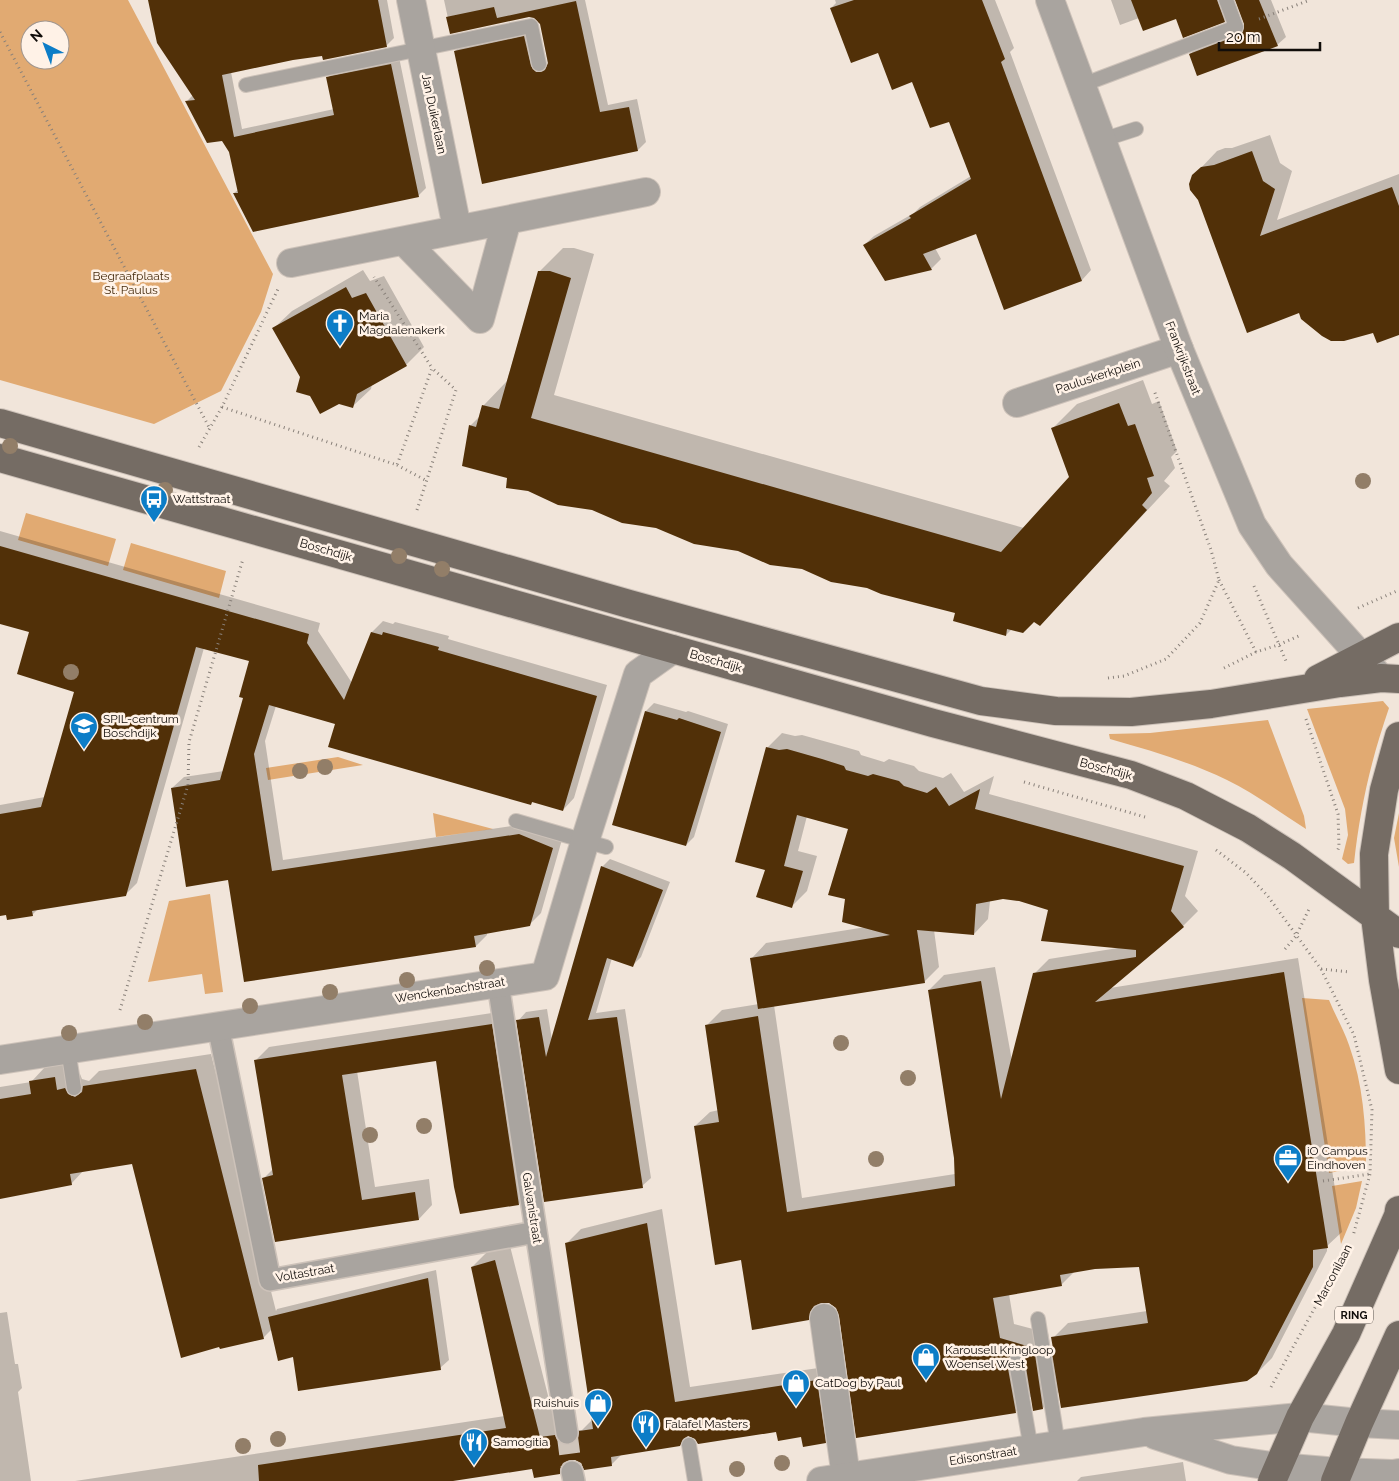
<svg xmlns="http://www.w3.org/2000/svg" width="1399" height="1481" viewBox="0 0 1399 1481" font-family="Raleway,sans-serif">
<style>
.green{fill:#e1aa72;fill-rule:evenodd}
.shadow{fill:#0003;fill-rule:evenodd}
.building{fill:#513008}
.lines{fill:none;stroke-linecap:round;stroke-linejoin:round}
.pedestrian-tunnel{stroke:#cfc5bb;stroke-width:21;stroke-dasharray:21 11;stroke-linecap:butt}
.service-casing{stroke:#cdc2b9;stroke-width:16}
.pedestrian-casing{stroke:#cdc2b9;stroke-width:24}
.minor-casing{stroke:#cdc2b9;stroke-width:30}
.tertiary-casing{stroke:#cdc2b9;stroke-width:30}
.primary-casing{stroke:#cdc2b9;stroke-width:30}
.path{stroke:#89817a;stroke-width:3;stroke-dasharray:1 4;stroke-linecap:butt}
.service{stroke:#a9a49f;stroke-width:14}
.pedestrian{stroke:#a9a49f;stroke-width:21}
.minor{stroke:#a9a49f;stroke-width:28}
.tertiary{stroke:#a9a49f;stroke-width:28}
.primary{stroke:#756c64;stroke-width:28}
.tree{fill:#927e68}
.labels{text-anchor:middle;stroke-width:5;stroke-linejoin:round;paint-order:stroke}
.shield{fill:#fff2e7;stroke:#58524c;stroke-width:1}
.shield-label{font-size:11px;font-weight:bold;fill:#110d0a}
.street-label{font-size:12px;fill:#110d0a;stroke:#fff2e7}
.park-label{font-size:12px;fill:#44290b;stroke:#fff2e7}
.poi-label{font-size:12px;fill:#110d0a;stroke:#fff2e7;text-anchor:start}
</style>
<rect width="100%" height="100%" fill="#f1e5da"/>
<path class="green" d="M0 0H128L273 274 261 312 221 391 154 424 0 380ZM30 30H60V60H30Z
M26 513 116 539 108 566 18 540Z
M131 543 226 571 219 598 123 570Z
M1383 701 1389 708C1371 760 1360 808 1354 863L1348 864 1342 859 1348 835 1345 809 1307 709Z
M1268 720 1304 816 1306 829C1280 812 1255 794 1227 780 1190 762 1149 750 1110 739L1109 734 1150 733Z
M338 757 363 765 268 780 266 768Z
M433 813 493 829 436 837Z
M1399 813V867L1394 838Z
M210 894 223 992 205 994 202 974 148 982 169 901Z
M1302 998 1329 1000C1335 1015 1344 1030 1349 1045 1363 1084 1366 1125 1366 1166L1329 1173Z
M1362 1181 1356 1208 1341 1244 1332 1186Z"/>
<path class="shadow" d="M149 0H387L394 38 386 46 293 59 231 72 242 129 334 109 328 78 336 70 399 57 426 188 418 196 234 193 238 190 230 151 223 139 186 102 193 95Z
M444 0H585L608 105 637 99 646 142 638 150 455 51 463 43 532 29 544 65H548L541 24 535 17 529 16 451 32Z
M835 0H995L1014 48 1010 52 1091 270 1082 280 1005 308 977 232 935 248 941 259 931 269 885 280 864 245 874 236 914 213 920 207 971 176 950 120 913 80 831 8 836 3Z
M1111 0H1229L1233 12 1224 21 1176 17 1139 18 1120 25Z
M1236 0H1271L1286 37 1277 45 1190 54 1199 46 1246 28Z
M1270 135 1280 163 1292 171 1277 220 1399 174V333L1374 332 1300 312 1199 170 1217 151 1225 148H1232Z
M563 248H574L594 254 554 395 1024 528 1071 477 1053 428 1077 404 1143 380 1152 404 1159 401 1177 451 1171 457 1175 468 1164 481 1170 486 1040 625 1034 620 1012 629 1006 635 956 612 739 550 509 478 470 426 481 415 484 405 507 381 539 272Z
M363 270 370 281 384 276 424 347 406 365 372 384 371 389 353 406 301 377 274 328 292 311Z
M0 531 320 623 318 631 352 683 372 632 383 621 393 624 395 622 449 636 448 639 607 685 574 798 563 810 533 801 531 804 336 723 276 706 265 741 283 860 531 823 563 836 541 913 529 925 487 932V935L476 946 229 879 172 788 184 777 224 771 245 697 251 660 204 648 137 883 125 895 38 909 32 915H0V805L45 797 75 691 31 631 0 623Z
M654 703 686 712 688 711 728 724 694 837 686 845 614 824 646 711Z
M782 733 795 736 802 735 838 745 859 751 861 755 884 762 889 759 914 766 919 771 943 778 951 773 964 792 994 776 989 794 1198 851 1185 896 1198 911 1183 926 1110 988 1298 958 1342 1232 1327 1246V1251L1272 1358 1257 1373 1060 1391 1043 1408 1034 1409 1032 1396 1015 1412 841 1316 837 1307 830 1302H823L808 1318 742 1259 695 1126 710 1112 719 1110 707 1025 722 1010 759 1004 752 958 766 943 866 927 850 828 807 816 798 851 817 856 807 891 792 906 766 869 767 748ZM1002 898 1019 900 1050 909 1118 948 1049 959 1034 974 1012 1061 995 967 944 975 929 990 955 1158V1174L802 1198 774 1005 924 982 939 967 934 930 974 934 988 919 990 901ZM1140 1266 1147 1311 1068 1323 1053 1338 1055 1353 1052 1356 1048 1333 1014 1324 1009 1294 1061 1285 1075 1271 1095 1268Z
M610 859 670 882 641 957 633 965 612 958 596 1013 625 1009 651 1178 642 1186 518 1021 526 1012 547 1009 552 1040 602 867Z
M505 1011 533 1190 519 1204 437 1059 357 1071 375 1187 429 1179 432 1205 419 1219 263 1179 273 1169 256 1060 269 1047Z
M211 1054 276 1311 277 1309 436 1270 449 1360 440 1368 294 1356 272 1329 263 1338 133 1163 84 1170 71 1184 0 1197V1087L31 1082 46 1066 70 1062 72 1075 80 1074 82 1079 89 1081 99 1071Z
M662 1209 690 1387 832 1366 840 1427 825 1442 778 1430 696 1438 689 1435 680 1445 622 1454 611 1465 582 1462 573 1459 559 1473 533 1468 443 1481H75L505 1416 472 1267 487 1252 510 1246 555 1423 572 1425 577 1430H582L593 1419 566 1244 581 1229Z
M7 1312 15 1364H18L22 1388 18 1392 31 1481H0V1313Z
M1183 1462 1186 1481H1077L1081 1477Z"/>
<path class="building" d="M148 0H378L387 47 323 60 322 56 293 60 222 75 234 137 334 115 326 77 391 64 419 197 253 232 233 193H238L229 152 222 141 207 143 185 101 195 100 157 43Z
M854 0H982L1005 59 1001 62 1082 281 1004 310 976 234 923 254 932 270 885 281 863 245 911 218 909 216 971 179 949 122 930 128 912 82 892 90 878 53 851 63 830 8Z
M1131 0H1217L1225 22 1183 38 1176 19 1143 31Z
M1235 0H1259L1278 46 1197 76 1189 54 1239 35 1243 32 1244 24Z
M576 1 600 112 629 107 638 151 482 184 454 51 524 36 531 66 536 72H541L545 70 548 63 540 24 534 18 529 17 450 34 446 17 494 7 497 18Z
M1252 151 1263 181 1275 189 1260 236 1392 187 1399 206V335L1377 343 1373 333 1344 341H1331L1322 336 1301 319 1299 313 1247 333 1198 200 1190 190 1189 184 1192 175 1201 167 1214 165Z
M538 271H550L571 278 531 418 1001 552 1069 477 1051 428 1119 403 1128 426 1135 424 1154 476 1147 478 1152 493 1142 505 1147 510 1040 626 1034 622 1023 633 1007 629 1006 636 953 621 955 613 881 594 867 588 831 582 802 569 770 565 738 551 694 544 656 528 622 523 592 510 558 505 528 491 506 488 507 478 462 466 469 425 476 427 482 405 499 409Z
M346 287 352 298 366 293 407 366 357 394 353 408 339 404 320 414 310 396 296 392 300 377 272 328Z
M0 546 309 634 307 643 344 700 371 632 382 635 383 632 439 647 438 650 597 696 563 811 532 802 531 805 328 747 335 724 269 705 254 754 272 871 519 834 553 848 530 926 474 936 476 947 244 982 228 880 186 887 171 788 220 780 243 698 239 697 249 661 196 647 126 896 32 911 33 916 7 920 6 915 0 916V814L41 807 74 692 17 674 29 632 0 624Z
M645 711 677 720 679 718 721 732 686 846 612 825Z
M766 747 779 750 787 749 822 759 844 766 846 770 868 776 873 774 899 781 904 786 927 793 936 787 949 806 980 789 975 809 1184 866 1171 911 1184 927 1095 1002 1284 972 1328 1248 1313 1250V1267L1257 1374 1247 1381 1061 1408 1052 1353 1054 1354 1051 1337 1148 1323 1139 1267 1095 1269 1060 1275 1062 1286 993 1298 1000 1338 1034 1348 1043 1409 1033 1411 1025 1361 1022 1356 1015 1353 1010 1356 1007 1363 1016 1413 856 1438 839 1316 836 1308 829 1303H821L814 1306 810 1312 809 1320 752 1330 741 1260 715 1265 694 1126 719 1122 705 1025 758 1016 787 1212 955 1186 954 1158 928 990 981 981 1001 1099 1033 973 1136 957V950L1041 941 1048 910 1019 901 1003 899 976 904 974 935 917 930 925 983 758 1009 750 958 890 935 842 922 845 899 828 895 848 829 797 815 784 866 803 871 792 908 756 897 765 870 735 862Z
M601 866 663 890 633 967 607 958 588 1020 617 1017 643 1188 544 1202 516 1020 539 1017 546 1057Z
M492 1024 519 1205 460 1214 454 1187 436 1061 342 1075 362 1200 415 1192 419 1220 275 1242 262 1178 273 1175 254 1060Z
M196 1069 264 1339 220 1349 219 1347 181 1358 132 1164 70 1174 72 1185 0 1199V1099L31 1094 29 1081 55 1077 57 1090 65 1088 68 1094 75 1097 82 1092 83 1086Z
M647 1223 675 1402 817 1380 826 1443 803 1447 801 1437 778 1441 776 1432 698 1444 695 1439 688 1436 683 1439 680 1446 611 1457 612 1466 584 1470 581 1463 575 1460H570L563 1463 560 1469V1474L534 1478 532 1469 453 1481H259L258 1465 506 1428 471 1267 495 1260 540 1437 555 1435 557 1440 562 1444 568 1445 574 1443 578 1438 579 1431 593 1429 565 1243Z
M428 1278 441 1370 298 1391 293 1357 278 1361 268 1317Z"/>
<g class="lines">
<path class="pedestrian-tunnel" d="M567 1433 572 1472"/>
<g class="service-casing">
<path id="service" d="M246 85 531 26 539 64
M1082 85 1236 27 1226 0
M1102 140 1136 129
M516 821 606 847
M68 1049 74 1088
M1038 1319 1058 1445
M1016 1362 1031 1449
M689 1445 695 1481"/>
</g>
<g class="pedestrian-casing">
<path id="pedestrian" d="M498 983 567 1433
M218 1026 270 1280 536 1232
M572 1472 574 1481"/>
</g>
<g class="minor-casing">
<path id="minor" d="M411 0 457 228
M404 241 480 319 507 220
M291 263 646 192
M1017 403 1179 349
M0 1060 545 976 585 841 638 674 673 649
M824 1318 846 1477
M1359 1423 1399 1425
M1338 1472 1393 1474 1399 1473"/>
</g>
<g class="tertiary-casing">
<path id="tertiary" d="M1050 0 1179 349 1252 525 1279 565 1376 673
M1155 1435 1231 1460 1278 1467 1338 1472
M821 1481 1144 1432 1300 1417 1359 1423"/>
</g>
<g class="primary-casing">
<path id="primary" d="M0 423 629 604 981 701 1056 711 1131 712 1211 704 1340 683 1381 678 1399 679
M0 458 933 723 1131 775 1186 796 1248 828 1292 856 1399 934
M1318 679 1399 637
M1399 736 1384 790 1374 854 1375 917 1383 980 1399 1070
M1272 1481 1300 1417 1346 1334 1398 1216 1399 1210
M1335 1481 1359 1423 1399 1335"/>
</g>
<path class="path" d="M1259 19 1310 0
M0 32 210 429
M222 407 397 465 432 368 374 277
M199 447 222 407 278 289
M397 465 427 481
M417 510 456 390 432 368
M1219 580 1256 652
M1254 586 1286 661
M1358 608 1399 590
M1224 668 1256 652 1278 645 1301 635
M1108 678 1124 676 1166 659 1200 623 1219 580 1211 550 1154 390
M1306 719 1338 814 1339 847 1337 852
M1024 782 1145 817
M1216 850 1245 872 1267 895 1321 969 1354 1035 1372 1110 1370 1174 1353 1236
M1285 949 1296 936 1310 907
M1321 969 1350 972
M120 1010 188 785 189 742 243 559
M1323 1181 1370 1174
M1271 1387 1344 1255"/>
<use href="#service" class="service"/>
<use href="#pedestrian" class="pedestrian"/>
<use href="#minor" class="minor"/>
<use href="#tertiary" class="tertiary"/>
<use href="#primary" class="primary"/>
</g>
<g class="tree">
<circle cx="10" cy="446" r="8"/>
<circle cx="1363" cy="481" r="8"/>
<circle cx="165" cy="490" r="8"/>
<circle cx="399" cy="556" r="8"/>
<circle cx="442" cy="569" r="8"/>
<circle cx="71" cy="672" r="8"/>
<circle cx="325" cy="767" r="8"/>
<circle cx="300" cy="771" r="8"/>
<circle cx="487" cy="968" r="8"/>
<circle cx="407" cy="980" r="8"/>
<circle cx="330" cy="992" r="8"/>
<circle cx="250" cy="1006" r="8"/>
<circle cx="145" cy="1022" r="8"/>
<circle cx="69" cy="1033" r="8"/>
<circle cx="841" cy="1043" r="8"/>
<circle cx="908" cy="1078" r="8"/>
<circle cx="424" cy="1126" r="8"/>
<circle cx="370" cy="1135" r="8"/>
<circle cx="876" cy="1159" r="8"/>
<circle cx="278" cy="1439" r="8"/>
<circle cx="243" cy="1446" r="8"/>
<circle cx="782" cy="1463" r="8"/>
<circle cx="737" cy="1469" r="8"/>
</g>
<defs>
<g id="church-pin" transform="scale(1.4375)"><path d="M0 17L-7.5 6A9.5 9.5 0 1 1 7.5 6Z" fill="#0c7dc7" stroke="#fff2e7"/><path d="M-1.2-6h2.4v3.5h3.3v2.4h-3.3V6h-2.4V-.1h-3.3v-2.4h3.3Z" fill="#fff"/></g>
<g id="bus-pin" transform="scale(1.4375)"><path d="M0 17L-7.5 6A9.5 9.5 0 1 1 7.5 6Z" fill="#0c7dc7" stroke="#fff2e7"/><path d="M-5-6H5V4H4V6H2V4H-2V6H-4V4H-5ZM-3.5-4V0h7V-4ZM-3.5 1.2v1.5H-2V1.2ZM2 1.2v1.5H3.5V1.2Z" fill="#fff"/></g>
<g id="school-pin" transform="scale(1.4375)"><path d="M0 17L-7.5 6A9.5 9.5 0 1 1 7.5 6Z" fill="#0c7dc7" stroke="#fff2e7"/><path d="M0-5L7-2L0 1L-7-2ZM-4 1L0 2.5L4 1V4Q0 6-4 4Z" fill="#fff"/></g>
<g id="office-pin" transform="scale(1.4375)"><path d="M0 17L-7.5 6A9.5 9.5 0 1 1 7.5 6Z" fill="#0c7dc7" stroke="#fff2e7"/><path d="M-6-3h4V-5.5h4V-3h4V5H-6ZM-1-4.5V-3h2v-1.5ZM-6 0V1H6V0Z" fill="#fff"/></g>
<g id="shop-pin" transform="scale(1.4375)"><path d="M0 17L-7.5 6A9.5 9.5 0 1 1 7.5 6Z" fill="#0c7dc7" stroke="#fff2e7"/><path d="M-5-2.5h2.3a2.7 3.5 0 0 1 5.4 0H5L5.5 6h-11ZM-1.5-2.5h3a1.5 2.3 0 0 0-3 0Z" fill="#fff"/></g>
<g id="restaurant-pin" transform="scale(1.4375)"><path d="M0 17L-7.5 6A9.5 9.5 0 1 1 7.5 6Z" fill="#0c7dc7" stroke="#fff2e7"/><path d="M-5-6h1v4h1v-4h1v4h1v-4h1v5L-1.5 .5V6h-2V.5L-5-1ZM5-6V6H3V1.5H1.5Q1.5-4 5-6Z" fill="#fff"/></g>
</defs>
<g fill-rule="evenodd">
<use href="#church-pin" x="340" y="323"/>
<use href="#bus-pin" x="154" y="499"/>
<use href="#school-pin" x="84" y="726"/>
<use href="#office-pin" x="1288" y="1158"/>
<use href="#shop-pin" x="926" y="1357"/>
<use href="#shop-pin" x="796" y="1383"/>
<use href="#shop-pin" x="598" y="1403"/>
<use href="#restaurant-pin" x="646" y="1424"/>
<use href="#restaurant-pin" x="474" y="1442"/>
</g>
<g class="labels">
<rect class="shield" x="1335" y="1306.5" width="38" height="17" rx="4"/>
<g class="shield-label">
<text x="1354" y="1319">RING</text>
</g>
<g class="street-label">
<text transform="translate(434 114) rotate(78)" y="4">Jan Duikerlaan</text>
<text transform="translate(1183 358) rotate(69)" y="4">Frankrijkstraat</text>
<text transform="translate(1098 376) rotate(-18)" y="4">Pauluskerkplein</text>
<text transform="translate(326 550) rotate(16)" y="4">Boschdijk</text>
<text transform="translate(716 661) rotate(16)" y="4">Boschdijk</text>
<text transform="translate(1106 769) rotate(15)" y="4">Boschdijk</text>
<text transform="translate(450 990) rotate(-9)" y="4">Wenckenbachstraat</text>
<text transform="translate(532 1208) rotate(81)" y="4">Galvanistraat</text>
<text transform="translate(305 1273) rotate(-10)" y="4">Voltastraat</text>
<text transform="translate(1333 1275) rotate(-62)" y="4">Marconilaan</text>
<text transform="translate(983 1456) rotate(-9)" y="4">Edisonstraat</text>
</g>
<g class="park-label">
<text x="131" y="280">Begraafplaats<tspan x="131" dy="14">St. Paulus</tspan></text>
</g>
<g class="poi-label">
<text x="359" y="320">Maria<tspan x="359" dy="14">Magdalenakerk</tspan></text>
<text x="173" y="503">Wattstraat</text>
<text x="103" y="723">SPIL-centrum<tspan x="103" dy="14">Boschdijk</tspan></text>
<text x="1307" y="1155">iO Campus<tspan x="1307" dy="14">Eindhoven</tspan></text>
<text x="945" y="1354">Karousell Kringloop<tspan x="945" dy="14">Woensel West</tspan></text>
<text x="815" y="1387">CatDog by Paul</text>
<text x="579" y="1407" text-anchor="end">Ruishuis</text>
<text x="665" y="1428">Falafel Masters</text>
<text x="493" y="1446">Samogitia</text>
</g>
</g>
<g transform="translate(45 45) rotate(318)"><circle r="24" fill="#fff2e7" stroke="#a0968f"/>
<path d="M0-4L9 19L0 12L-9 19Z" fill="#0c7dc7"/>
<text y="-8" font-size="14" font-weight="bold" text-anchor="middle" fill="#110d0a">N</text>
</g>
<path d="M1219 42v8h101v-8" fill="none" stroke="#110d0a" stroke-width="2.5"/>
<text x="1226" y="42" font-size="15" fill="#110d0a" stroke="#fff2e7" stroke-width="4" paint-order="stroke">20 m</text>
</svg>
